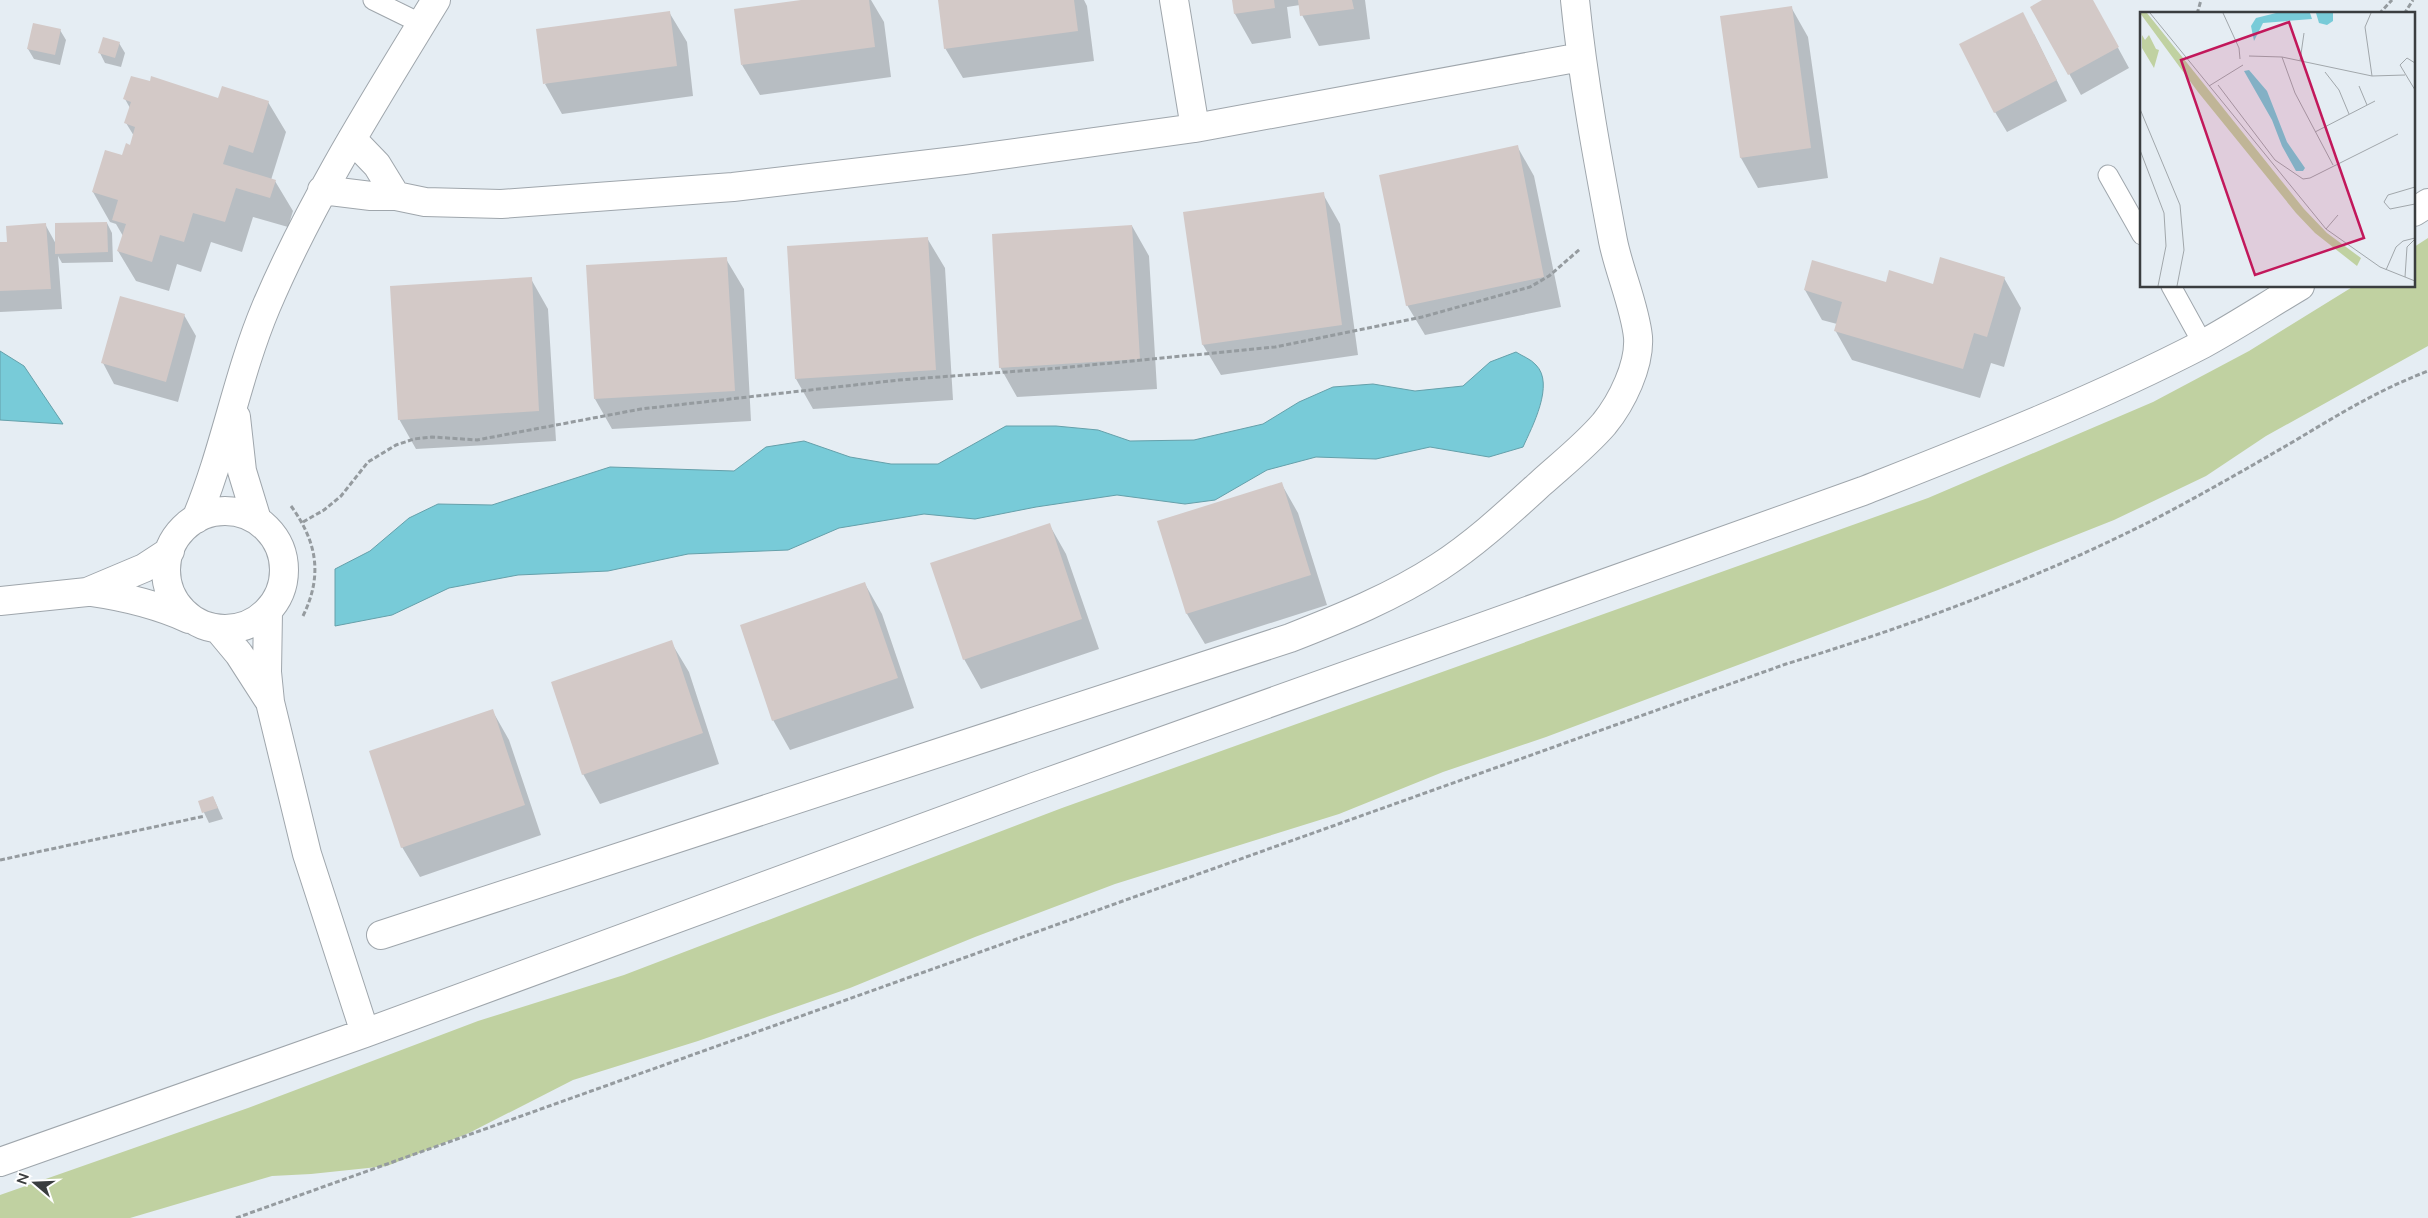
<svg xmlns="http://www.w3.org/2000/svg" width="2428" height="1218" viewBox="0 0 2428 1218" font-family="Lato,sans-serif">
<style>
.green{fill:#c0d1a1}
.water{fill:#78cbd8;stroke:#65a0aa}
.shadow{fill:#0003}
.building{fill:#d3c9c7}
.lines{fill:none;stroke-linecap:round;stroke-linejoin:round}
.service-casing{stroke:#9fa6ac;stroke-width:21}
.minor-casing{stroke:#9fa6ac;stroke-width:30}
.path{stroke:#959b9f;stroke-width:3;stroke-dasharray:5 2.5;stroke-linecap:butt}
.service{stroke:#fff;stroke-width:19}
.minor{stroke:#fff;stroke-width:28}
.inset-road{fill:none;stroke:#a1a7ab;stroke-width:1}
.view{fill:#c2185b;fill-opacity:0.15;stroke:#c2185b;stroke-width:2.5}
.inset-edge{fill:none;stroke:#3a3d3f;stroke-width:2.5}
</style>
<rect width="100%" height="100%" fill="#e5edf3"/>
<path class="green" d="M2428 238V346L2266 436 2206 476 2114 520 1938 590 1546 737 1443 772 1339 814 1115 884 975 937 850 988 698 1041 573 1080 469 1133 387 1166 311 1174 272 1176 130 1218H0V1195L248 1108 478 1021 624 975 1062 808 1928 498 2153 402 2249 351 2354 286H2414V247Z"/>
<path class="water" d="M0 351 24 366 63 424 0 420Z
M1516 352C1522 356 1531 359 1536 365 1555 384 1532 427 1523 447L1489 457 1430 447 1376 459 1316 457 1267 470 1215 500 1185 504 1117 495 1036 507 975 519 924 514 839 528 788 550 688 554 608 571 518 575 449 588 392 615 335 626V569L370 551 409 518 438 504 492 505 610 467 734 471 766 447 804 441 850 457 891 464H938L1006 426H1056L1098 430 1130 441 1194 440 1263 424 1299 402 1333 387 1373 384 1415 391 1463 386 1490 362Z"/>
<path class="shadow" d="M810 0H871L884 22 891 77 760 95 742 65Z
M940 0H1084L1087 6 1094 61 963 78 945 48Z
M1233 0H1365L1370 39 1319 46 1302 15 1300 5 1287 7 1291 38 1252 44 1235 14Z
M2045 0H2092L2129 68 2081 95 2032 7Z
M1791 7 1808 37 1828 178 1758 188 1741 158 1722 17Z
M669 12 687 42 693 96 562 114 545 84Z
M60 30 66 40 60 65 34 59 28 49Z
M2034 34 2067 101 2007 132 1995 112Z
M119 43 125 53 121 67 105 63 100 53Z
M125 99H219L268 102 286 132 271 180 275 181 293 211 288 227 253 217 242 252 211 242 201 272 177 264 169 291 136 281 118 251 123 236 116 224 110 222 93 192 131 146 134 136 126 123 130 108Z
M1517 146 1534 176 1561 307 1425 335 1407 305Z
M1323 194 1340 224 1358 355 1221 375 1203 345 1185 213Z
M107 223 112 233 113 262 62 263 58 256 62 309 0 312V243H8L45 224 56 244Z
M1132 226 1149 256 1157 389 1017 397 1000 367Z
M927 238 945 268 953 400 813 409 796 379Z
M726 259 744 289 751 421 612 429 595 399Z
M2004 278 2021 308 2004 367 1991 363 1980 398 1852 360 1835 330 1837 324 1822 320 1805 290 1887 284 1933 285Z
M531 279 548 309 556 441 416 449 399 419Z
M184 315 196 336 178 402 114 384 103 363Z
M1281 483 1298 513 1327 605 1205 644 1187 614 1159 522Z
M1049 524 1066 554 1099 649 981 689 964 659Z
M865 584 882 614 914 708 790 750 773 720Z
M671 642 689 672 719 764 600 804 583 774Z
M492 710 509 740 541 835 420 877 402 847Z
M213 797 223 819 209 823 199 802Z"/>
<path class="building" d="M801 0H869L875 47 741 65 734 9Z
M938 0H1074L1078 31 944 49Z
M1232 0H1274L1275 8 1234 14Z
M1298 0H1352L1354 9 1300 16Z
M2042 0H2093L2119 47 2068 75 2030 7Z
M1792 6 1811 148 1740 158 1720 16Z
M670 11 677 66 543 84 536 29Z
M2023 12 2057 80 1994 113 1959 44Z
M33 23 61 29 55 55 27 49Z
M103 37 120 42 115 58 98 53Z
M131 76 150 81 151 76 218 98 222 86 269 101 253 153 229 145 223 164 276 180 270 198 236 188 225 222 193 213 184 242 160 235 152 262 117 251 126 224 112 220 118 200 92 192 105 150 122 155 126 143 130 145 135 127 124 123 131 102 123 99Z
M1518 145 1544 277 1406 306 1379 175Z
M1324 192 1342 325 1202 345 1183 212Z
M107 222 108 252 55 254V223Z
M46 223 51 289 0 291V242H7L6 226Z
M1132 225 1140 359 999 368 992 234Z
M928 237 936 370 795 379 787 246Z
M727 257 735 391 594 399 586 265Z
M1940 257 2005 277 1987 337 1974 333 1963 369 1834 331 1842 302 1804 290 1812 260 1886 282 1889 270 1933 284Z
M532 277 539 411 398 420 390 286Z
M120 296 185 314 166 382 101 363Z
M1282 482 1311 575 1186 614 1157 521Z
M1050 523 1082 619 963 660 930 563Z
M865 582 898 678 772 721 740 625Z
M672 640 703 733 582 775 551 682Z
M493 709 525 805 401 848 369 751Z
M213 796 218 808 202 813 198 801Z"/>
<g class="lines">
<g class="service-casing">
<path id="service" d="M373 0 422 24
M2108 175 2142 235
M2171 286 2203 344"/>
</g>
<g class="minor-casing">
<path id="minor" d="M1174 0 1195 128
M352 139 377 165 396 196
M322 190 371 196H396L425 202 501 204 733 187 964 160 1195 128 1581 57
M2414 212 2428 203
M236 417 242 471 257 520
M166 570a59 59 0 1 1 118 0a59 59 0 1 1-118 0Z
M196 519C225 450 237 376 266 307 312 199 375 100 436 0
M91 592C126 597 156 604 189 619
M0 601 87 592 144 568 170 551
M268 612 267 672 270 702 307 854 365 1033
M219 630 239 654 268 699
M381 935 1290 638C1341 618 1393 597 1439 567 1476 543 1508 513 1541 483 1562 464 1585 446 1604 424 1622 402 1640 365 1638 337 1635 307 1619 271 1613 241 1598 161 1583 81 1575 0
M0 1162 365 1033 1034 787 1863 491C1977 446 2093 401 2203 344 2236 326 2268 305 2300 286"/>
</g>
<path class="path" d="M2197 14 2201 0
M2379 14 2392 0
M2404 14 2413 0
M291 506C317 542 323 575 303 616
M303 522 324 510 341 496 368 462 396 445 414 439 432 437 477 440 641 409 899 380 1060 368 1275 347 1422 317 1530 287 1549 276 1580 249
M0 860 205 816
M236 1218 1786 664C1913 625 2037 579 2155 519 2201 495 2246 469 2291 443 2338 415 2376 391 2428 371"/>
<use href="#service" class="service"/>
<use href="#minor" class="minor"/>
</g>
<g transform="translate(2140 12)">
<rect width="275" height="275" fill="#e5edf3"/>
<path d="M0 1H7L164 197 187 221 221 246 217 254 175 221 156 201 58 80ZM2 23 5 28 9 23 16 37 19 38 14 56 2 36Z" fill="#c0d1a1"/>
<path d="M136 1H170L172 7 123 11 114 29 111 14 116 6ZM176 1H193V9L187 13 179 11ZM109 58 127 79 147 130 165 156 163 159H156L142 134 132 108 104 59Z" fill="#78cbd8"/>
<path class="inset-road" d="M10 1 186 217 240 255 275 269M83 1 99 36 100 47M231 1 225 15 232 64M109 44 142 45 232 64 265 63M142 45 155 81 193 153M160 49 164 21M275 51 267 46 260 53 275 78M185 60 199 78 209 102M78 73 135 148 163 167 170 166 258 122M69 74 103 53M219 74 227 93M0 97 40 193 44 238 37 274M175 120 235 89M0 138 24 201 26 234 18 274M275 175 248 183 244 190 250 197 275 192M186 217 198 203M246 258 256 235 263 229 275 226M265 265 267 235 275 227"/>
<path class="view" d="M149 10 224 226 115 263 41 48Z"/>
<rect width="275" height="275" class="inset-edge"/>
</g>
<g transform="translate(35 1183) rotate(289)" stroke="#ffffff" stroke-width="4" paint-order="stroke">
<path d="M0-4L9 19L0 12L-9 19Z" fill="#3a3d3f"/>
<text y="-8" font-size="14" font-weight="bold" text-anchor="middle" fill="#3a3d3f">N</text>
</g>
</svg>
